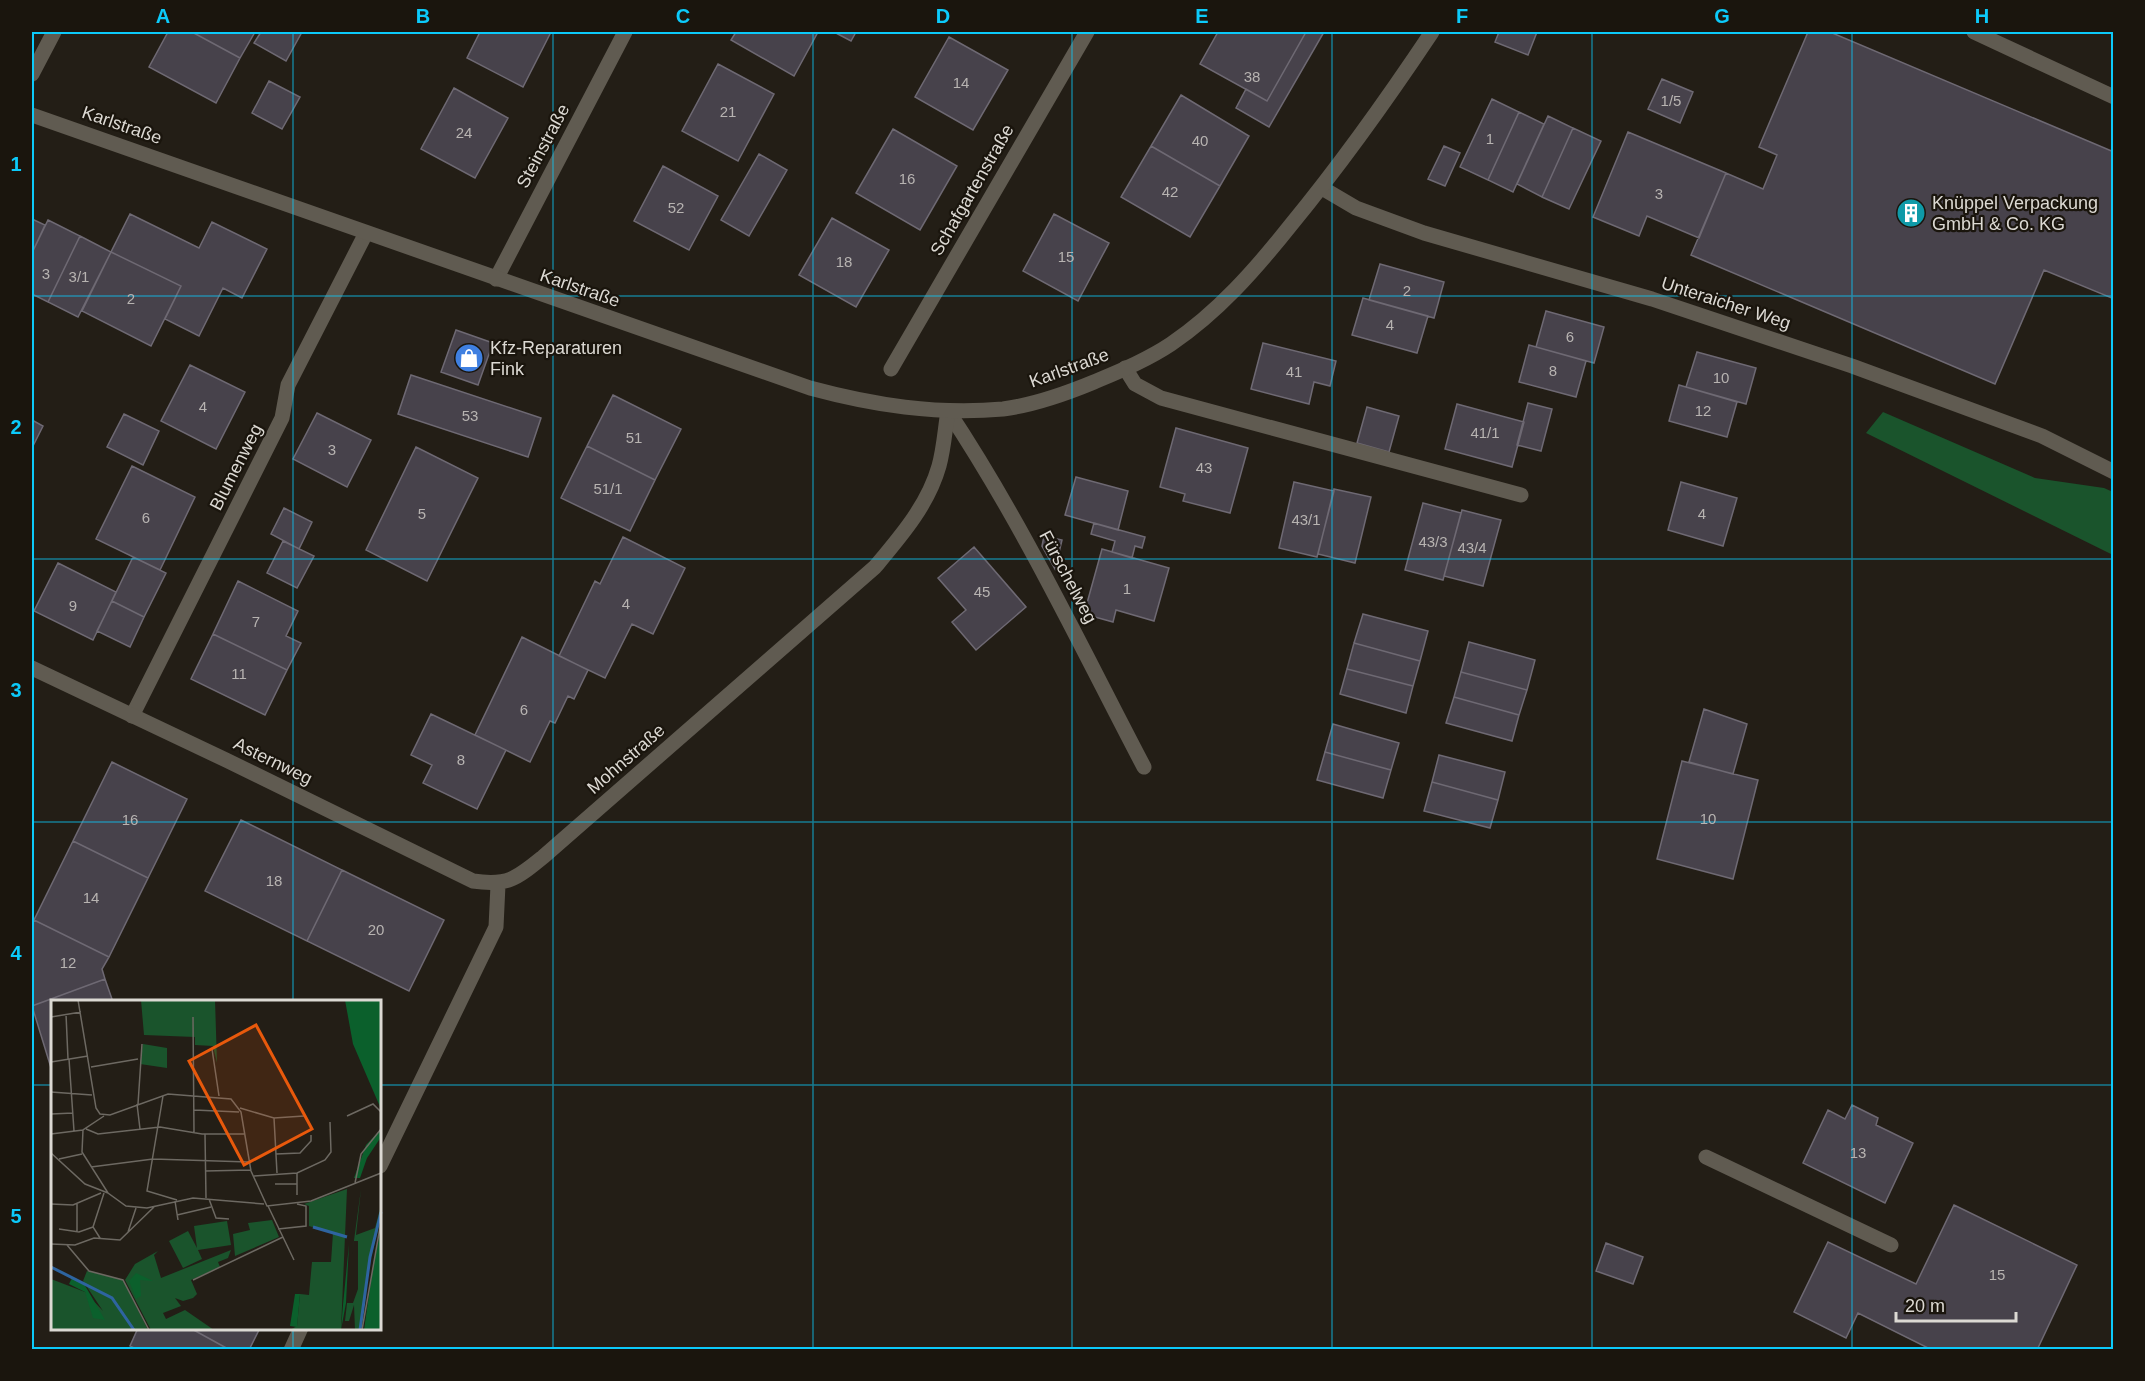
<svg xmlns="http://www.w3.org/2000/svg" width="2145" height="1381" viewBox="0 0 2145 1381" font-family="Helvetica,sans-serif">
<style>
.green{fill:#1a542c}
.building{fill:#47424b;stroke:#6e6973;stroke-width:1.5}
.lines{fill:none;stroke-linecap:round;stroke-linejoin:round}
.service{stroke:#605b51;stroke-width:15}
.minor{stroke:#605b51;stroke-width:15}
.secondary{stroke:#605b51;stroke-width:15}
.grid{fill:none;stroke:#0ccafa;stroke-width:1.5;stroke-opacity:0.55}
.labels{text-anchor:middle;stroke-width:4.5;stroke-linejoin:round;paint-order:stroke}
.number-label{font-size:15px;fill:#b7b3b1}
.street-label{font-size:18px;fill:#dcd9d3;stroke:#1a150d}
.poi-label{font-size:18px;fill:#dcd9d3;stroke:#1a150d;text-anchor:start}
.inset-river{fill:none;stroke:#2e64a0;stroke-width:3}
.inset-road{fill:none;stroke:#6d6962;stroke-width:1.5}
.view{fill:#e8590c;fill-opacity:0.15;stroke:#e8590c;stroke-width:3}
.inset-edge{fill:none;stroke:#dcd9d3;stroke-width:3}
.neatline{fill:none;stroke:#0ccafa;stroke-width:2}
.grid-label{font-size:20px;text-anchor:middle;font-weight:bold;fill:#0ccafa}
</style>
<rect width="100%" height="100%" fill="#231e16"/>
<path class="green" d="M1883 412 2035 478 2104 488 2113 492V555L1866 433Z"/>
<path class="building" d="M168 32H192L240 58 216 103 149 67Z
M192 32H255L240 58Z
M261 32H302L286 61 254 43Z
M480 32H551L523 87 467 58Z
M736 32H818L794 76 731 40Z
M834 32H856L851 41Z
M1218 32H1306L1267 101 1200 64Z
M1306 32H1324L1269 127 1236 108 1246 89 1267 101Z
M1499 32H1537L1528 55 1495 42Z
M1808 32H1830L2114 152V299L2044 270 1995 384 1691 255 1726 173 1763 189 1777 155 1759 147Z
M949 37 1008 70 973 130 915 97Z
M718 64 774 94 738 161 682 131Z
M1662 79 1693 92 1680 123 1648 109Z
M269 81 300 97 282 129 252 113Z
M454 88 508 118 475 178 421 149Z
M1181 95 1249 136 1220 186 1151 146Z
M1492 99 1519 112 1488 180 1460 167Z
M1519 112 1544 124 1513 192 1488 180Z
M1548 116 1573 128 1542 197 1517 184Z
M1573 128 1601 141 1569 209 1542 197Z
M893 129 957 166 920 230 856 193Z
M1628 132 1726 173 1699 238 1647 216 1639 236 1593 217Z
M1151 146 1220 186 1190 237 1121 197Z
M1444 146 1460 153 1445 186 1428 179Z
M759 154 787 170 749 236 721 220Z
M663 166 718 196 689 250 634 221Z
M130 214 199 248 212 222 267 249 242 298 223 288 199 336 165 319 181 286 111 252Z
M1054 214 1109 243 1078 301 1023 271Z
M832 218 889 250 856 307 799 275Z
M32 219 45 225 32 253Z
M48 220 80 236 48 302 32 294V253Z
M80 236 111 252 78 317 48 302Z
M111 252 181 286 151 346 82 311Z
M1380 264 1444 282 1434 318 1369 300Z
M1363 298 1428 316 1417 353 1352 335Z
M1546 311 1604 327 1594 363 1536 347Z
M456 330 493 343 478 385 441 372Z
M1263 343 1336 361 1330 386 1314 382 1309 404 1251 389Z
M1529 345 1586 361 1576 397 1519 382Z
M1697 352 1756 368 1746 404 1686 387Z
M190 365 245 392 216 449 161 421Z
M411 375 541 418 528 457 398 414Z
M1679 385 1737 402 1727 437 1669 421Z
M613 395 681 429 655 480 587 446Z
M1528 403 1552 409 1541 451 1517 445Z
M1457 404 1524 422 1512 467 1445 449Z
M1367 407 1399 416 1389 452 1357 443Z
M317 413 371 440 347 487 293 459Z
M124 414 159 431 143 465 107 447Z
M32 420 43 426 32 448Z
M1176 428 1248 448 1230 513 1183 501 1185 494 1160 487Z
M587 446 655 480 630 531 561 498Z
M416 447 478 478 427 581 366 550Z
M132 466 195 497 160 570 96 539Z
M1076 477 1128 491 1118 530 1065 515Z
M1294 482 1334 491 1317 557 1279 548Z
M1681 482 1737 498 1723 546 1668 530Z
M1334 489 1371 497 1355 563 1318 554Z
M1423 503 1461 513 1443 580 1405 570Z
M284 508 312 522 299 549 271 534Z
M1462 510 1501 520 1483 586 1444 576Z
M1094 523 1145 537 1142 548 1135 546 1132 558 1112 552 1115 541 1091 534Z
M1044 536 1062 540 1055 569 1042 546Z
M623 537 685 568 653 634 632 624 605 678 559 656 595 581 600 584Z
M283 541 314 556 297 588 267 573Z
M974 547 1026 607 976 650 952 622 966 610 938 578Z
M1102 549 1169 568 1154 621 1116 610 1113 622 1084 614Z
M133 557 166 573 144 617 112 601Z
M58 563 116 592 93 640 34 611Z
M238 581 298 611 286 636 301 643 287 670 213 634Z
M112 601 144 617 130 647 97 631Z
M1363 614 1428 631 1420 661 1354 643Z
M213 634 287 670 265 715 191 679Z
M522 637 588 670 574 699 568 696 555 723 550 721 530 762 475 735Z
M1469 642 1535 660 1527 690 1461 672Z
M1354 643 1420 661 1413 686 1347 669Z
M1347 669 1413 686 1406 713 1340 694Z
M1461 672 1527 690 1519 715 1454 697Z
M1454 697 1519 715 1512 741 1446 723Z
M1704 709 1747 724 1733 774 1689 762Z
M431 714 506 750 477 809 423 783 432 765 411 755Z
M1333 724 1399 743 1391 770 1325 752Z
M1325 752 1391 770 1383 798 1317 780Z
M1439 755 1505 772 1498 800 1432 782Z
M1682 761 1758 780 1733 879 1657 859Z
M112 762 187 799 148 878 73 841Z
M1432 782 1498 800 1490 828 1424 811Z
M241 820 342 870 307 941 205 891Z
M73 841 148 878 109 957 34 920Z
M342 870 444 920 409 991 307 941Z
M34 920 109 957 102 969 105 979 32 1006V926Z
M105 979 113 1002H52V1071L32 1006Z
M1852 1105 1878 1118 1876 1125 1913 1143 1885 1203 1803 1163 1828 1110 1845 1119Z
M1954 1205 2077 1265 2037 1350H1932L1858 1313 1846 1338 1794 1312 1828 1242 1916 1284Z
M1606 1243 1643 1257 1633 1284 1596 1271Z
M138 1328H190L230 1350H138L130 1346Z
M190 1328H260L249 1350H230Z"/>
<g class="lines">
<path class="service" d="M1125 368 1135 384 1161 398 1521 495
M948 411C1023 524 1081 647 1144 767
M132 716 282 418 288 385 366 233
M1706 1157 1891 1245"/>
<path class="minor" d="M1974 32 2114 97
M32 74 54 32
M1322 188 1356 208 1424 233 1652 299 1852 366 2042 436 2114 472
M496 279 625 32
M891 369 1087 32
M32 668 226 760 473 881C508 886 516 879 543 857L875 567C901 536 928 505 939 466 944 448 945 429 948 411
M380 1166 496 927 498 885
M291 1350 301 1328"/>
<path class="secondary" d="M32 115 810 388C873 405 936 415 1003 409 1034 405 1065 394 1094 382 1120 371 1147 360 1171 344 1218 312 1255 270 1290 226 1341 164 1388 98 1432 32"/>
</g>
<path class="grid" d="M293 32V1002M553 32V1350M813 32V1350M1072 32V1350M1332 32V1350M1592 32V1350M1852 32V1350M32 296H2114M32 559H2114M32 822H2114M32 1085H52M380 1085H2114M293 1328V1350"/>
<defs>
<g id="building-disc" transform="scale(1.5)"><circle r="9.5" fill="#0f9aa8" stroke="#1a150d"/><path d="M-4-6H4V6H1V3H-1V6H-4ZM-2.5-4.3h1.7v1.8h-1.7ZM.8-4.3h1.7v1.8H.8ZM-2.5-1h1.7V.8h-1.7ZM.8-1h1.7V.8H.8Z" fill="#fff"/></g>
<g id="shop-disc" transform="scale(1.5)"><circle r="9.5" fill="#3f7fe0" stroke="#1a150d"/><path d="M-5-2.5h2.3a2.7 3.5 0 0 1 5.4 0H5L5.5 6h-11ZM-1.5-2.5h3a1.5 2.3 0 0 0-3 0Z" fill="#fff"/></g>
</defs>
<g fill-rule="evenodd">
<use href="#building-disc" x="1911" y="213"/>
<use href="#shop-disc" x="469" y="358"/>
</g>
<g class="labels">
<g class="number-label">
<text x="1252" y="82">38</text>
<text x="961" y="88">14</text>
<text x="1671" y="106">1/5</text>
<text x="728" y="117">21</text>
<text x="464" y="138">24</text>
<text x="1490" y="144">1</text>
<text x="1200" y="146">40</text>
<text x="907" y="184">16</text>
<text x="1170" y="197">42</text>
<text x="1659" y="199">3</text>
<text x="676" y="213">52</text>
<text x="1066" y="262">15</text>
<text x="844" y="267">18</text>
<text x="46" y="279">3</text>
<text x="79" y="282">3/1</text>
<text x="1407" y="296">2</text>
<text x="131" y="304">2</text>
<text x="1390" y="330">4</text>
<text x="1570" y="342">6</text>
<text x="1553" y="376">8</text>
<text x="1294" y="377">41</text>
<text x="1721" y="383">10</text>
<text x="203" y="412">4</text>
<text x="1703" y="416">12</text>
<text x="470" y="421">53</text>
<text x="1485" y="438">41/1</text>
<text x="634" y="443">51</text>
<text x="332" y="455">3</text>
<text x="1204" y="473">43</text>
<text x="608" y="494">51/1</text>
<text x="422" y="519">5</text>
<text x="1702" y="519">4</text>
<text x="146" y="523">6</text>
<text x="1306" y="525">43/1</text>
<text x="1433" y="547">43/3</text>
<text x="1472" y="553">43/4</text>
<text x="1127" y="594">1</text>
<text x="982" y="597">45</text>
<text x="626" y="609">4</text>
<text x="73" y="611">9</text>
<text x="256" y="627">7</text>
<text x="239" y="679">11</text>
<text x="524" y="715">6</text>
<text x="461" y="765">8</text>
<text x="1708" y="824">10</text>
<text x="130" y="825">16</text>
<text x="274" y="886">18</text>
<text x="91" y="903">14</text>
<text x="376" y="935">20</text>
<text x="68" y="968">12</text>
<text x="1858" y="1158">13</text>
<text x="1997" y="1280">15</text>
</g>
<g class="street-label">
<text transform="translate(122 125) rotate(19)" y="6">Karlstraße</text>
<text transform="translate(543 146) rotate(-62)" y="6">Steinstraße</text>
<text transform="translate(972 190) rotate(-60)" y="6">Schafgartenstraße</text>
<text transform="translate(580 288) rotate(19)" y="6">Karlstraße</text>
<text transform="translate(1726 303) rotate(18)" y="6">Unteraicher Weg</text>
<text transform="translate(1069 368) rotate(-20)" y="6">Karlstraße</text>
<text transform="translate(236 467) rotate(-63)" y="6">Blumenweg</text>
<text transform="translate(1068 577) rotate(62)" y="6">Fürschelweg</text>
<text transform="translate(626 759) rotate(-41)" y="6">Mohnstraße</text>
<text transform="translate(273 761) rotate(26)" y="6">Asternweg</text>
</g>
<g class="poi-label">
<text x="1932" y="209">Knüppel Verpackung<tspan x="1932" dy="21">GmbH &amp; Co. KG</tspan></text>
<text x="490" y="354">Kfz-Reparaturen<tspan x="490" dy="21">Fink</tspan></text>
</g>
</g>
<g transform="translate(51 1000)">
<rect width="330" height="330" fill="#231e16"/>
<path d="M90 0H164L166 63 162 46 144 45V37L93 35ZM92 44 116 48V68L89 64ZM296 189 290 330H239L246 326 249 294 258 295 261 262H280L282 233 258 226V206L253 204ZM310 189 305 235 324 228 330 205V218L319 262 310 330H304L303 305 298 321H294L296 303H302L307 289V241H303L301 255ZM221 220 228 237 184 256 182 234 199 230 197 223ZM176 221 180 245 147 250 151 259 132 268 118 241 137 231 146 248 143 226ZM180 250 177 258 167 262 169 267 140 280 146 294 142 298 132 301 124 298 130 306 112 313 115 319 134 310 163 330H100L74 280 84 264 107 251 103 255 110 278ZM36 271 72 280 97 330H0V279L34 292 52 311 32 281Z" fill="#1a542c"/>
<path d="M294 0H330V109L302 44ZM330 129V137L316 158 309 178H303L315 145ZM330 231V330H313L323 260ZM298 244 295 303 290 330 292 305ZM85 273 102 281 89 280 90 296 85 299 78 281ZM21 278 32 282 54 320 42 318 34 292 18 284ZM244 294H249L246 327 239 326Z" fill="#0b602c"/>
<path class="inset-river" d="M262 227 296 237M0 267 61 298 83 330M309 330 319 257 330 212"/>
<path class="inset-road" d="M27 0 45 108 49 114 59 115 117 94 180 99 190 112 200 171 216 206 260 201 330 173M15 14 17 59M0 17 30 12M142 17 143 133M161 49 168 96M18 59 23 131M0 62 37 56M40 67 87 59M0 92 41 95M112 96 96 191 126 200M86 104 89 129M87 104 91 44M189 108 223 118 253 116M143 110 188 112M0 114 22 113M53 116 32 130 31 152 57 193 75 206 96 208 142 198 213 204M296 116 322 104 330 112M223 118 226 173M35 129 47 134 109 127 151 134H193M0 134 32 130M154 134 155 198M0 153 34 184 57 193M225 154 249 153 260 141V135M8 159 31 154M40 167 102 159 198 162M154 171 200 170M203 176 246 173 274 160 280 152 279 122M304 183 310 154 330 129M224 184H246M246 195V173M158 199 165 218 178 219M124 201 127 220M0 204 22 205 50 193M217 206 243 260M126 215 160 207M8 229 28 232 42 227M227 229 255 226V206L246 204M26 232V204M77 232 85 208M49 238 42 227 53 193M0 244 24 245 43 238 69 240 103 207M16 245 38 271 72 280 98 330M142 280 232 237M311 330 330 222"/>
<path class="view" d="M205 25 261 129 193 165 138 61Z"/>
<rect width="330" height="330" class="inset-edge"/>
</g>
<rect width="2145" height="1381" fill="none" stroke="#1a150d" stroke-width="66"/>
<path d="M1896 1312v9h120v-9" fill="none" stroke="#dcd9d3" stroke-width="3"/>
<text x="1905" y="1312" font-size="18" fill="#dcd9d3" stroke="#1a150d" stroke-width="4.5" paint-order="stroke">20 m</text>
<rect x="33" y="33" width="2079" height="1315" class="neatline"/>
<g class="grid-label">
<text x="163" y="23">A</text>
<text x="423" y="23">B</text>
<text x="683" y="23">C</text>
<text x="943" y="23">D</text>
<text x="1202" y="23">E</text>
<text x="1462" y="23">F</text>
<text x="1722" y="23">G</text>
<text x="1982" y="23">H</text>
<text x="16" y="171">1</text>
<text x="16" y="434">2</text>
<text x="16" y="697">3</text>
<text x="16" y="960">4</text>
<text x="16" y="1223">5</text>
</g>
</svg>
